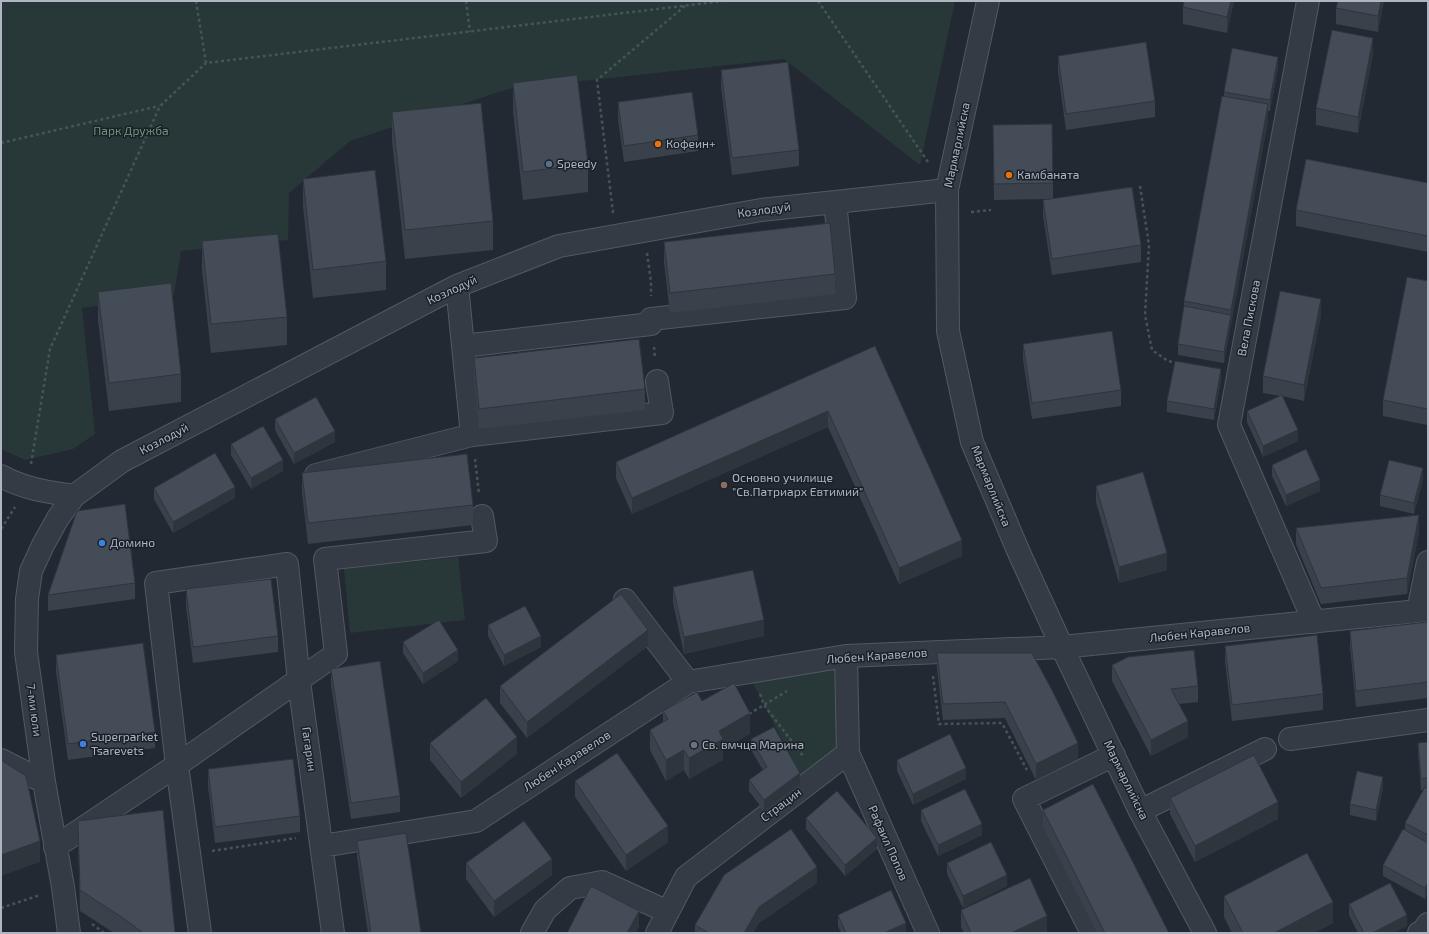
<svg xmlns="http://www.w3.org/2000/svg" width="1429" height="934" viewBox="0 0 1429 934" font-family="'Exo 2',sans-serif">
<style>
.green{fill:#283838}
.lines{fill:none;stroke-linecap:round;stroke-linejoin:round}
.minor-casing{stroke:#525962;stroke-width:24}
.path{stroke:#455456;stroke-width:2.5;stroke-dasharray:3 3;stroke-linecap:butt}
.minor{stroke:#353b44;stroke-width:22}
.wall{fill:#3a414b}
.shaded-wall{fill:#2f353d}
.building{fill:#434c57;stroke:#2f353d}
.food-dot{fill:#e8710a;stroke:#1a2028;stroke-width:1.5}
.service-dot{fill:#5c6f8a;stroke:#1a2028;stroke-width:1.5}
.education-dot{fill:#8d6e63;stroke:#1a2028;stroke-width:1.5}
.shop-dot{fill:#3f7fe0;stroke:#1a2028;stroke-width:1.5}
.worship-dot{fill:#6b7280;stroke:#1a2028;stroke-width:1.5}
.labels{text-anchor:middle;stroke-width:3;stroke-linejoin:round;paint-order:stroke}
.park-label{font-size:12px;fill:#71947a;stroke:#1a2028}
.poi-label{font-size:12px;fill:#afb6c1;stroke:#1a2028;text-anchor:start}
.street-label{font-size:12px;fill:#afb6c1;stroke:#1a2028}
</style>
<rect width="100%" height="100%" fill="#222933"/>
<path class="green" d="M1 1H955L920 165 784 59 508 89 350 141 289 193 288 240 181 251 174 295 82 308 95 434 73 449 25 460 1 449Z
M458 557 465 620 350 633 344 569Z
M839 664 841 749 802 778 752 681Z"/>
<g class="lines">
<g class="minor-casing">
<path id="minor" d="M988 1 947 190 948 331 972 442 1020 555 1062 647 1140 811 1205 933
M1308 1 1229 425 1314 622
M457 286 472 435
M651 319 845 298 835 202
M463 346 651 324
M316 475 472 435 662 413 657 381
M1 476C24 489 49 492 74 496
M625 600 688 682
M1418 611 1428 562
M1290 739 1428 720
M848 753 928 933
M1 760 44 782
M1140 811 1265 749
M322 846 476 821 688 682 846 656 1062 647 1428 610
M55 847 177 765 336 654 325 559 486 541 482 516
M69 933 63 887 44 782 26 652 27 599 31 571 43 545 58 518 74 496 122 461 457 286 559 246 761 210 947 190
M200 933 177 765 156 583 287 564 299 681 333 933
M532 933 545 910 570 888 602 882 668 912
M657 933 686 877 848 753 846 656
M1092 933 1024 799 1114 755
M1419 933 1423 931 1428 924"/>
</g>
<path class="path" d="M196 1 206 63 724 1
M466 1 470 32
M818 1 928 162
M1 143 159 106
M1140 186 1149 245 1145 315 1152 350 1168 361 1177 363
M971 212 991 210
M613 213 597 80 685 6
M647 253 651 282V296
M654 347 655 358
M475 459 479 494
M31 464 50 349 160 106 206 63
M1 529 15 507
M933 676 939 724 1002 723 1027 770
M760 694 764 705 803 756
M749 714 787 691
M212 851 296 838
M1 908 40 895
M92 924 104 933"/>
<use href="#minor" class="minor"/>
</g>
<path class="wall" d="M1184 1H1234L1227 33 1183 24V7Z
M1338 1H1384L1378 32 1336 24V8Z
M1373 54 1358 133 1316 125V108Z
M1058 56 1155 101V117L1066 130 1058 72Z
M1278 68 1270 111H1268V120L1224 363 1178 355V344L1184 306V301L1224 96V92Z
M721 70 799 150V166L732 175 721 87Z
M513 83 588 164V192L523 200 513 112Z
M618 102 698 135V151L624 162 618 119Z
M392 112 493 221V250L405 259 392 141Z
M993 125 1053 183V199L1141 245V262L1052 275 1043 216V200L1052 199 994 200Z
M1428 177V252L1296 226V210L1427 182Z
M303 179 386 261V290L313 298 303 207Z
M202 241 287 317V345L211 353 202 270Z
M664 242 835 274V294L670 313 664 263Z
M1428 281 1427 425 1383 416V400Z
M98 292 181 374V402L109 411 98 321Z
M1321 315 1304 401 1282 396 1298 441 1263 457 1247 422V411L1280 396 1263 393V376Z
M1023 344 1121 390V406L1032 419 1023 360Z
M875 346 962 556 899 584 828 427 632 514 616 478V462Z
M474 358 645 389V410L479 429 474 378Z
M1221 380 1214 420 1167 412V401Z
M275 419 335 442 294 464 275 430Z
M231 444 283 471 251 489 231 455Z
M1272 465 1320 491 1286 506 1272 476Z
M302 473 473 505V525L308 544 302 493Z
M1423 479 1414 514 1380 506V495Z
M1096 486 1167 570 1119 583 1096 502Z
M154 488 235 498 173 533 154 499Z
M1296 528 1419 532 1407 594 1321 604 1296 544Z
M135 583V599L48 611V595Z
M673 587 764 636 684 654 673 603Z
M186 589 278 636V652L193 663 186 606Z
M1428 622V698L1356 707 1350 647V631Z
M488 625 541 647 504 666 488 636Z
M403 642 458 661 423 684 403 653Z
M648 646 527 738 500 703V686Z
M1225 646 1323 694V710L1232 721 1225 662Z
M937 653H1032L1078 759 1036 780 1005 718 943 720 937 669Z
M56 655 155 732V748L68 760 56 671Z
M1112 665 1198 686V702L1179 704 1188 737 1151 756 1112 681Z
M331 669 400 796V812L351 819 331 685Z
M702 701 750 734 723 749V760L689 779 684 770 666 781 650 750V730L663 722V711Z
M751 739 800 784 764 811 749 791V780L763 770 751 750Z
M1428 742V893L1425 899 1383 876V865L1405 831V823L1423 790H1421L1418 754V743Z
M430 743 517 754 461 798 430 760Z
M897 760 966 779 913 805 897 771Z
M208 769 300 816V832L215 843 208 786Z
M575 781 668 842 626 871 575 797Z
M1383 788 1376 821 1350 815V804Z
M1170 798 1278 819 1195 862 1170 814Z
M921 810 982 835 938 856 921 821Z
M1043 810 1169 933H1097L1043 826Z
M806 818 877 849 845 876 806 829Z
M78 821 175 933H114L80 911 78 842Z
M357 841 421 933H368L357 857Z
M466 863 552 875 494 917 466 879Z
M947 863 1007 886 963 908 947 874Z
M817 883 759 923 753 933H695V925Z
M1224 896 1333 923 1314 933H1232L1224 917Z
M1349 904 1407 926 1393 933H1358L1349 915Z
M961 910 1047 932 1046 933H964L961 927Z
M838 915 906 933H841L838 926Z"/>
<path class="shaded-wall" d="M1231 1H1234L1227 33V17Z
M1381 1H1384L1378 32V16Z
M1373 38V54L1358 133V117Z
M1278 57V68L1270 111V100Z
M1268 104V120L1231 326V310Z
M1321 299V315L1304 401V385Z
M1231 315V326L1224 363V352Z
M1221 369V380L1214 420V409Z
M1428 406V422L1427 425V409Z
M828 411V427L632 514V498Z
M1298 430V441L1263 457V446Z
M335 431V442L294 464V453Z
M283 460V471L251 489V478Z
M1423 468V479L1414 514V503Z
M1320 480V491L1286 506V495Z
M235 487V498L173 533V522Z
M1419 515V532L1407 594V578Z
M962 540V556L899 584V568Z
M1167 553V570L1119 583V567Z
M764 620V636L684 654V637Z
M648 630V646L527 738V722Z
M541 636V647L504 666V655Z
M458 650V661L423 684V673Z
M750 713V734L723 749V760L689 779V758L719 731Z
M1188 721V737L1151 756V740Z
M517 737V754L461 798V782Z
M1078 743V759L1036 780V764Z
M684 750V770L666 781V760Z
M966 768V779L913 805V794Z
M800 773V784L764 811V800Z
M1383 777V788L1376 821V810Z
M1278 802V819L1195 862V846Z
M982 824V835L938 856V845Z
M668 826V842L626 871V855Z
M877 838V849L845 876V865Z
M40 841V862L1 876V855Z
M552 859V875L494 917V901Z
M817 867V883L759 923 753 933H744L759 907Z
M1007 875V886L963 908V896Z
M1428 882V893L1425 899V888Z
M1333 902V923L1314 933H1274Z
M639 911V927L636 933H627Z
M1407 915V926L1393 933H1372Z
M1047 916V932L1046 933H1011Z
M906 923V933H884Z"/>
<path class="building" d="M1184 1H1231L1227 17 1183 7Z
M1338 1H1381L1378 16 1336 8Z
M1332 30 1373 38 1358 117 1316 108Z
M1146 42 1155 101 1066 114 1058 56Z
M1232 48 1278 57 1270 100 1224 92Z
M788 62 799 150 732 158 721 70Z
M577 75 588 164 523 172 513 83Z
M692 92 698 135 624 146 618 102Z
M1222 96 1268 104 1231 310 1184 301Z
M481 103 493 221 405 230 392 112Z
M1052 124 1053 183 994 184 993 125Z
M1306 159 1428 183V236L1296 210Z
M375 170 386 261 313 270 303 179Z
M1132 187 1141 245 1052 259 1043 200Z
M830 223 835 274 670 293 664 242Z
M278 234 287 317 211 324 202 241Z
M1407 277 1428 281V406L1427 409 1383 400Z
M171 283 181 374 109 383 98 292Z
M1280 291 1321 299 1304 385 1263 376Z
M1184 306 1231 315 1224 352 1178 344Z
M1112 331 1121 390 1032 403 1023 344Z
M639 339 645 389 479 409 474 358Z
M875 346 962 540 899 568 828 411 632 498 616 462Z
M1175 361 1221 369 1214 409 1167 401Z
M1282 395 1298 430 1263 446 1247 411Z
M316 397 335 431 294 453 275 419Z
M263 426 283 460 251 478 231 444Z
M1306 449 1320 480 1286 495 1272 465Z
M215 453 235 487 173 522 154 488Z
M467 454 473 505 308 523 302 473Z
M1389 460 1423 468 1414 503 1380 495Z
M1143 472 1167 553 1119 567 1096 486Z
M125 504 135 583 48 595 77 511Z
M1419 515 1407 578 1321 588 1296 528Z
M753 570 764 620 684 637 673 587Z
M271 579 278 636 193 647 186 589Z
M621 594 648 630 527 722 500 686Z
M525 606 541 636 504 655 488 625Z
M439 620 458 650 423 673 403 642Z
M1428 622V682L1356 691 1350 631Z
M1317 635 1323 694 1232 705 1225 646Z
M143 643 155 732 68 744 56 655Z
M1194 650 1198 686 1171 689 1188 721 1151 740 1112 665 1128 657Z
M937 653H1032L1053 692 1078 743 1036 764 1005 702 943 704Z
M380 661 400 796 351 803 331 669Z
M734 683 750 713 719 731 723 739 689 758 684 750 666 760 650 730 668 719 663 711 697 692 702 701Z
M486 698 517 737 461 782 430 743Z
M774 727 800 773 764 800 749 780 767 767 751 739Z
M950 734 966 768 913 794 897 760Z
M1428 742V778L1421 779 1418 743Z
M617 753 668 826 626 855 575 781Z
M1254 755 1278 802 1195 846 1170 798Z
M293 759 300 816 215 827 208 769Z
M1 760 26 776 40 841 1 855Z
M1357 771 1383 777 1376 810 1350 804Z
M1093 784 1169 933H1105L1043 810Z
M1425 787 1428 788V835L1405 823Z
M965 789 982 824 938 845 921 810Z
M837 791 877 838 845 865 806 818Z
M163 810 175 933H143L126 920 80 890 78 821Z
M524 821 552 859 494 901 466 863Z
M791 829 817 867 759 907 744 933H709L695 925 724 875Z
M1403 829 1428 843V882L1425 888 1383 865Z
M406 833 421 933H371L357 841Z
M991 842 1007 875 963 896 947 863Z
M1307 853 1333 902 1274 933H1243L1224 896Z
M1030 878 1047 916 1011 933H971L961 910Z
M1390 883 1407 915 1372 933H1364L1349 904Z
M591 886 639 911 627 933H567Z
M891 890 906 923 884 933H846L838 915Z"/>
<g class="food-dot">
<circle cx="658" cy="144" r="4"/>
<circle cx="1009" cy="175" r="4"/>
</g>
<circle class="service-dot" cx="549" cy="164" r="4"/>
<circle class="education-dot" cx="724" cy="485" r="4"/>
<g class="shop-dot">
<circle cx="102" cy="543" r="4"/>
<circle cx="83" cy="744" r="4"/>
</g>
<circle class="worship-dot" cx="694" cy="745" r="4"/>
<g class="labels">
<g class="park-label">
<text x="131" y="135">Парк Дружба</text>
</g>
<g class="poi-label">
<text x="666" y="148">Кофеин+</text>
<text x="557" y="168">Speedy</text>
<text x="1017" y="179">Камбаната</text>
<text x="732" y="482">Основно училище<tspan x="732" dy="14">"Св.Патриарх Евтимий"</tspan></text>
<text x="110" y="547">Домино</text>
<text x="91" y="741">Superparket<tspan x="91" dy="14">Tsarevets</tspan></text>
<text x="702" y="749">Св. вмчца Марина</text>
</g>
<g class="street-label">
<text transform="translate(957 145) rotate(-78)" y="4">Мармарлийска</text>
<text transform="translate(764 210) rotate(-8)" y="4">Козлодуй</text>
<text transform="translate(452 290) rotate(-25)" y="4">Козлодуй</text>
<text transform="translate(1249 318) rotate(-79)" y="4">Вела Пискова</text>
<text transform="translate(164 439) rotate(-28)" y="4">Козлодуй</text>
<text transform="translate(991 486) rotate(68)" y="4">Мармарлийска</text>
<text transform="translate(1200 633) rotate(-6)" y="4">Любен Каравелов</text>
<text transform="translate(877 656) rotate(-4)" y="4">Любен Каравелов</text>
<text transform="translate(34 710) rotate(82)" y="4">7-ми юли</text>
<text transform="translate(309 749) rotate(82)" y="4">Гагарин</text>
<text transform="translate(567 761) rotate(-33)" y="4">Любен Каравелов</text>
<text transform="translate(1126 780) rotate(64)" y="4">Мармарлийска</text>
<text transform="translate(781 805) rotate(-37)" y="4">Страцин</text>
<text transform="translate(888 843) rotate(66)" y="4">Рафаил Попов</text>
</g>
</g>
<rect width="1429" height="934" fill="none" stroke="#afb6c1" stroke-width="4"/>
</svg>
